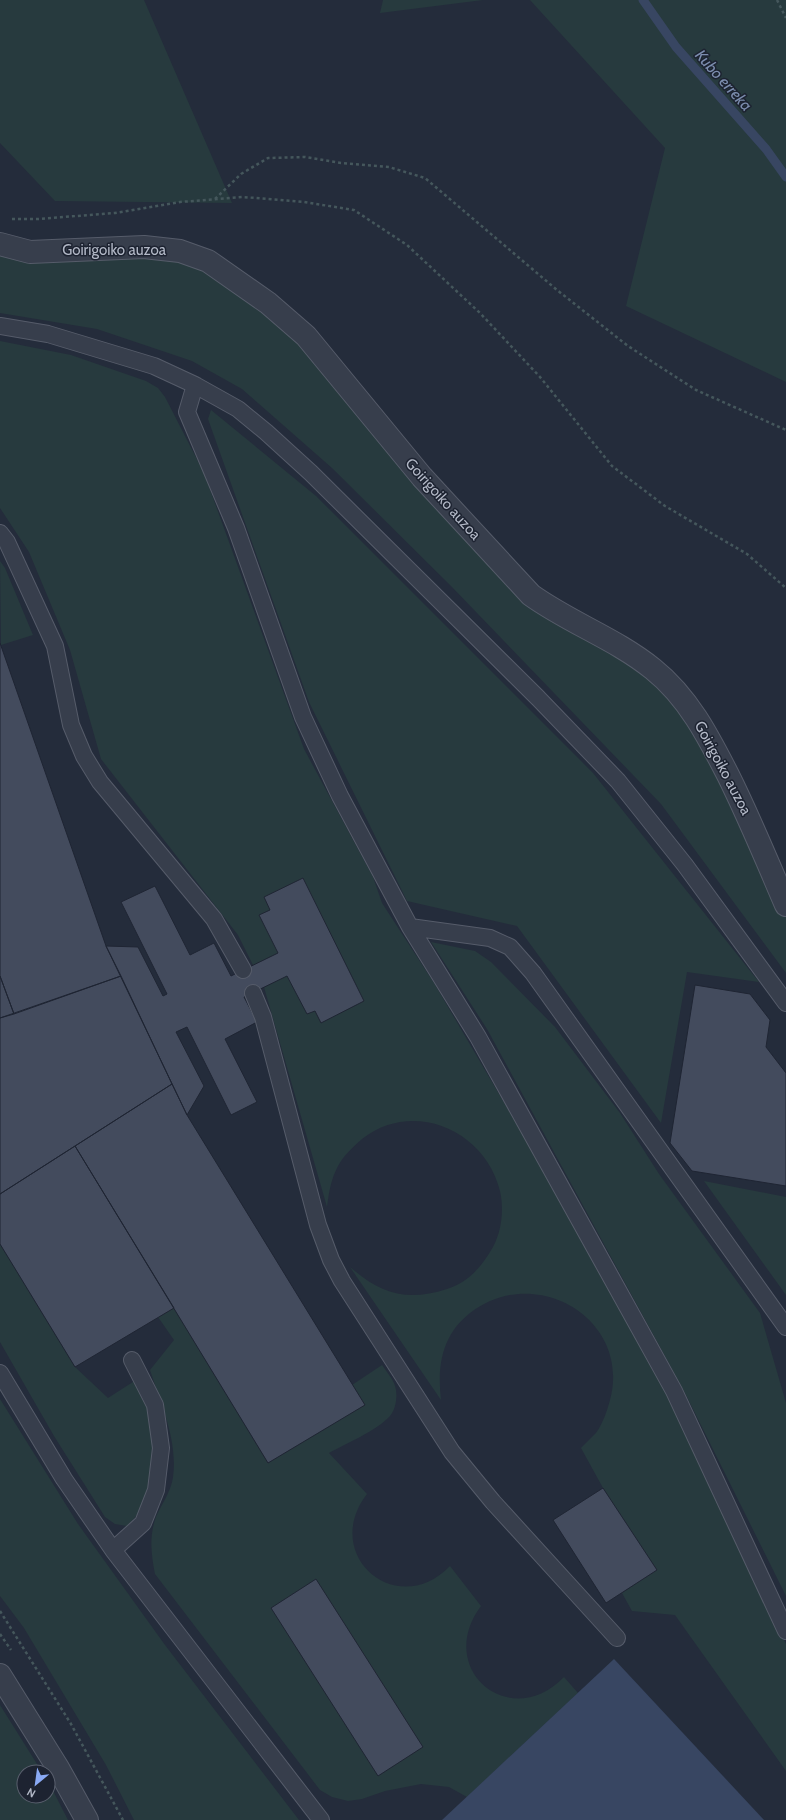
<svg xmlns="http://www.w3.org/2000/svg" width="786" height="1820" viewBox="0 0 786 1820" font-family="Cabin,sans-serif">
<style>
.green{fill:#273a3e}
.water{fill:#384662}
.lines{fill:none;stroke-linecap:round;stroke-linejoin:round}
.stream{stroke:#384662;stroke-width:9}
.building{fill:#434b5d;stroke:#1f2533}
.service-casing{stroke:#565c6a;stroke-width:18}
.minor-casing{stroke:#565c6a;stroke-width:24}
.tertiary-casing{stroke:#565c6a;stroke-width:24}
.path{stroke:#45575c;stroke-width:2.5;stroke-dasharray:3 3;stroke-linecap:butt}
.service{stroke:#373e4c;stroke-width:16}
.minor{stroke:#373e4c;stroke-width:22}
.tertiary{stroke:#373e4c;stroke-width:22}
.labels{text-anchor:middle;stroke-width:3;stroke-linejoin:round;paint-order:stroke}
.street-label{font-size:15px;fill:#b3b9c7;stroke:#1d2331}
.water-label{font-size:16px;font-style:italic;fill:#7c8dae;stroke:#1d2331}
</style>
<rect width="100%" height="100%" fill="#242c3b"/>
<path class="green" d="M0 0H144L232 203 55 201 0 143Z
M383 0H483L380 13Z
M530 0H786V382L626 306 665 148Z
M0 244 180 251 268 303 511 574 677 691 786 905V973L661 804 451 586 332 468 242 389 192 361 97 329 0 313Z
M0 341 71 355 146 381 158 388 165 397 204 473 304 749 373 877 382 903 434 983 537 1159 653 1366 786 1644V1771L675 1615 632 1611 622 1593 656 1570 603 1488 581 1448C586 1443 591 1438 596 1433 603 1423 607 1411 610 1400 632 1319 535 1262 470 1313 442 1335 437 1366 441 1400L350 1267C381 1294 407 1302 447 1289 468 1283 483 1265 493 1247 502 1230 504 1209 500 1191 485 1130 413 1099 362 1139 353 1147 344 1155 338 1166 331 1179 329 1192 327 1207L264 987 238 935 101 759 70 650 29 552 0 508Z
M211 410 316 496 593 773 759 982 687 972 661 1123 517 926 407 901 309 702 208 419Z
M0 561 5 568 33 635 1 645Z
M431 942 475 951 491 962 555 1027 620 1113 659 1174 760 1313 786 1403V1596L686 1395 487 1029Z
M704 1181 786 1197V1295Z
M0 1244 75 1367 108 1398 136 1380C158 1425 168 1488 127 1526L115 1524 105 1517 54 1436 0 1342Z
M174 1308 268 1463 364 1405 352 1385 382 1365C386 1371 393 1379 395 1386 398 1395 396 1409 390 1416 376 1431 347 1443 329 1453L367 1494C320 1555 397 1621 450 1566L481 1606C434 1669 510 1733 564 1677L578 1693 467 1797 449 1787 421 1784 385 1791 362 1799 348 1801 332 1797 320 1790 155 1574C151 1554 149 1536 156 1517 162 1503 171 1492 173 1477 178 1441 161 1404 150 1370L174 1340 158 1317Z
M0 1399 78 1524 165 1645 299 1820H134L106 1765 24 1628 0 1596Z
M0 1705 42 1772H24V1796H48V1781L68 1820H0Z"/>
<path class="water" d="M614 1659 764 1820H442Z"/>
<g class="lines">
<path class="stream" d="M643 0 676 47 766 149 786 177"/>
</g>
<path class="building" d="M0 643 106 946 121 976 14 1014 0 976Z
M303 878 364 1001 321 1023 315 1011 307 1014 287 976 244 997 257 1022 225 1039 257 1102 231 1115 187 1027 176 1032 204 1086 187 1115 106 946 138 947 163 996 167 994 121 902 155 886 190 955 214 943 231 976 278 953 259 915 270 910 264 897Z
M0 976 14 1014 0 1018Z
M121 976 172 1084 0 1194V1018Z
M695 985 750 994 770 1020 766 1047 786 1073V1186L692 1171 670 1143Z
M172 1084 187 1115 365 1405 268 1463 75 1146Z
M75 1146 174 1308 75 1367 0 1244V1194Z
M603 1488 657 1570 606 1603 553 1520Z
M316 1579 423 1747 378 1776 271 1608Z"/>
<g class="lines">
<g class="service-casing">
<path id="service" d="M0 326 48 334 154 366 195 385 238 409 266 432 311 473 538 698 618 781 685 865 786 1003
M195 385 187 412 236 528 303 717 340 796 410 927 478 1037 674 1391 786 1631
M0 533 7 542 55 646 71 725 84 756 100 782 214 919 243 970
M410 927 490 938 510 947 533 973 786 1327
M253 993 263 1017 318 1225 331 1260 342 1281 452 1452 493 1502 617 1638
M0 1373 64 1479 113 1550 321 1820
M113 1550 143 1523 156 1490 161 1448 155 1405 132 1360"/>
</g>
<g class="minor-casing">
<path id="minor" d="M0 244 30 252 144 247 180 251 208 261 268 303 306 336 422 477 531 595C570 623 616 639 653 669 688 697 708 736 728 775 749 817 767 861 786 905"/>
</g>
<g class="tertiary-casing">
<path id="tertiary" d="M0 1675 58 1768 87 1820"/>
</g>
<path class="path" d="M777 0 786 18
M215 199 241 174 268 158 305 157 341 163 389 167 425 178 557 290 628 346 696 390 786 430
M12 219H38L115 213 180 202 243 197 304 202 354 210 407 245 480 313 540 377 612 466 665 506 747 554 786 588
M0 1611 71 1724 123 1820
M0 1634 11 1650"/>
<use href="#service" class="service"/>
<use href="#minor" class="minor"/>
<use href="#tertiary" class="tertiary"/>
</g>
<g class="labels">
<g class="street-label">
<text x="114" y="255">Goirigoiko auzoa</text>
<text transform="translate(443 499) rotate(48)" y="5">Goirigoiko auzoa</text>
<text transform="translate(723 768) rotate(62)" y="5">Goirigoiko auzoa</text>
</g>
<g class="water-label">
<text transform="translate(724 80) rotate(48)" y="6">Kubo erreka</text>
</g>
</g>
<g transform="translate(36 1784) rotate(209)"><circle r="19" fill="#1d2331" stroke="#595f6d"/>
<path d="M0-3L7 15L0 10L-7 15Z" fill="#8aaaf5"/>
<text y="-6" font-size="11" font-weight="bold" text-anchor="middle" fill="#b3b9c7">N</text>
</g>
</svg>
